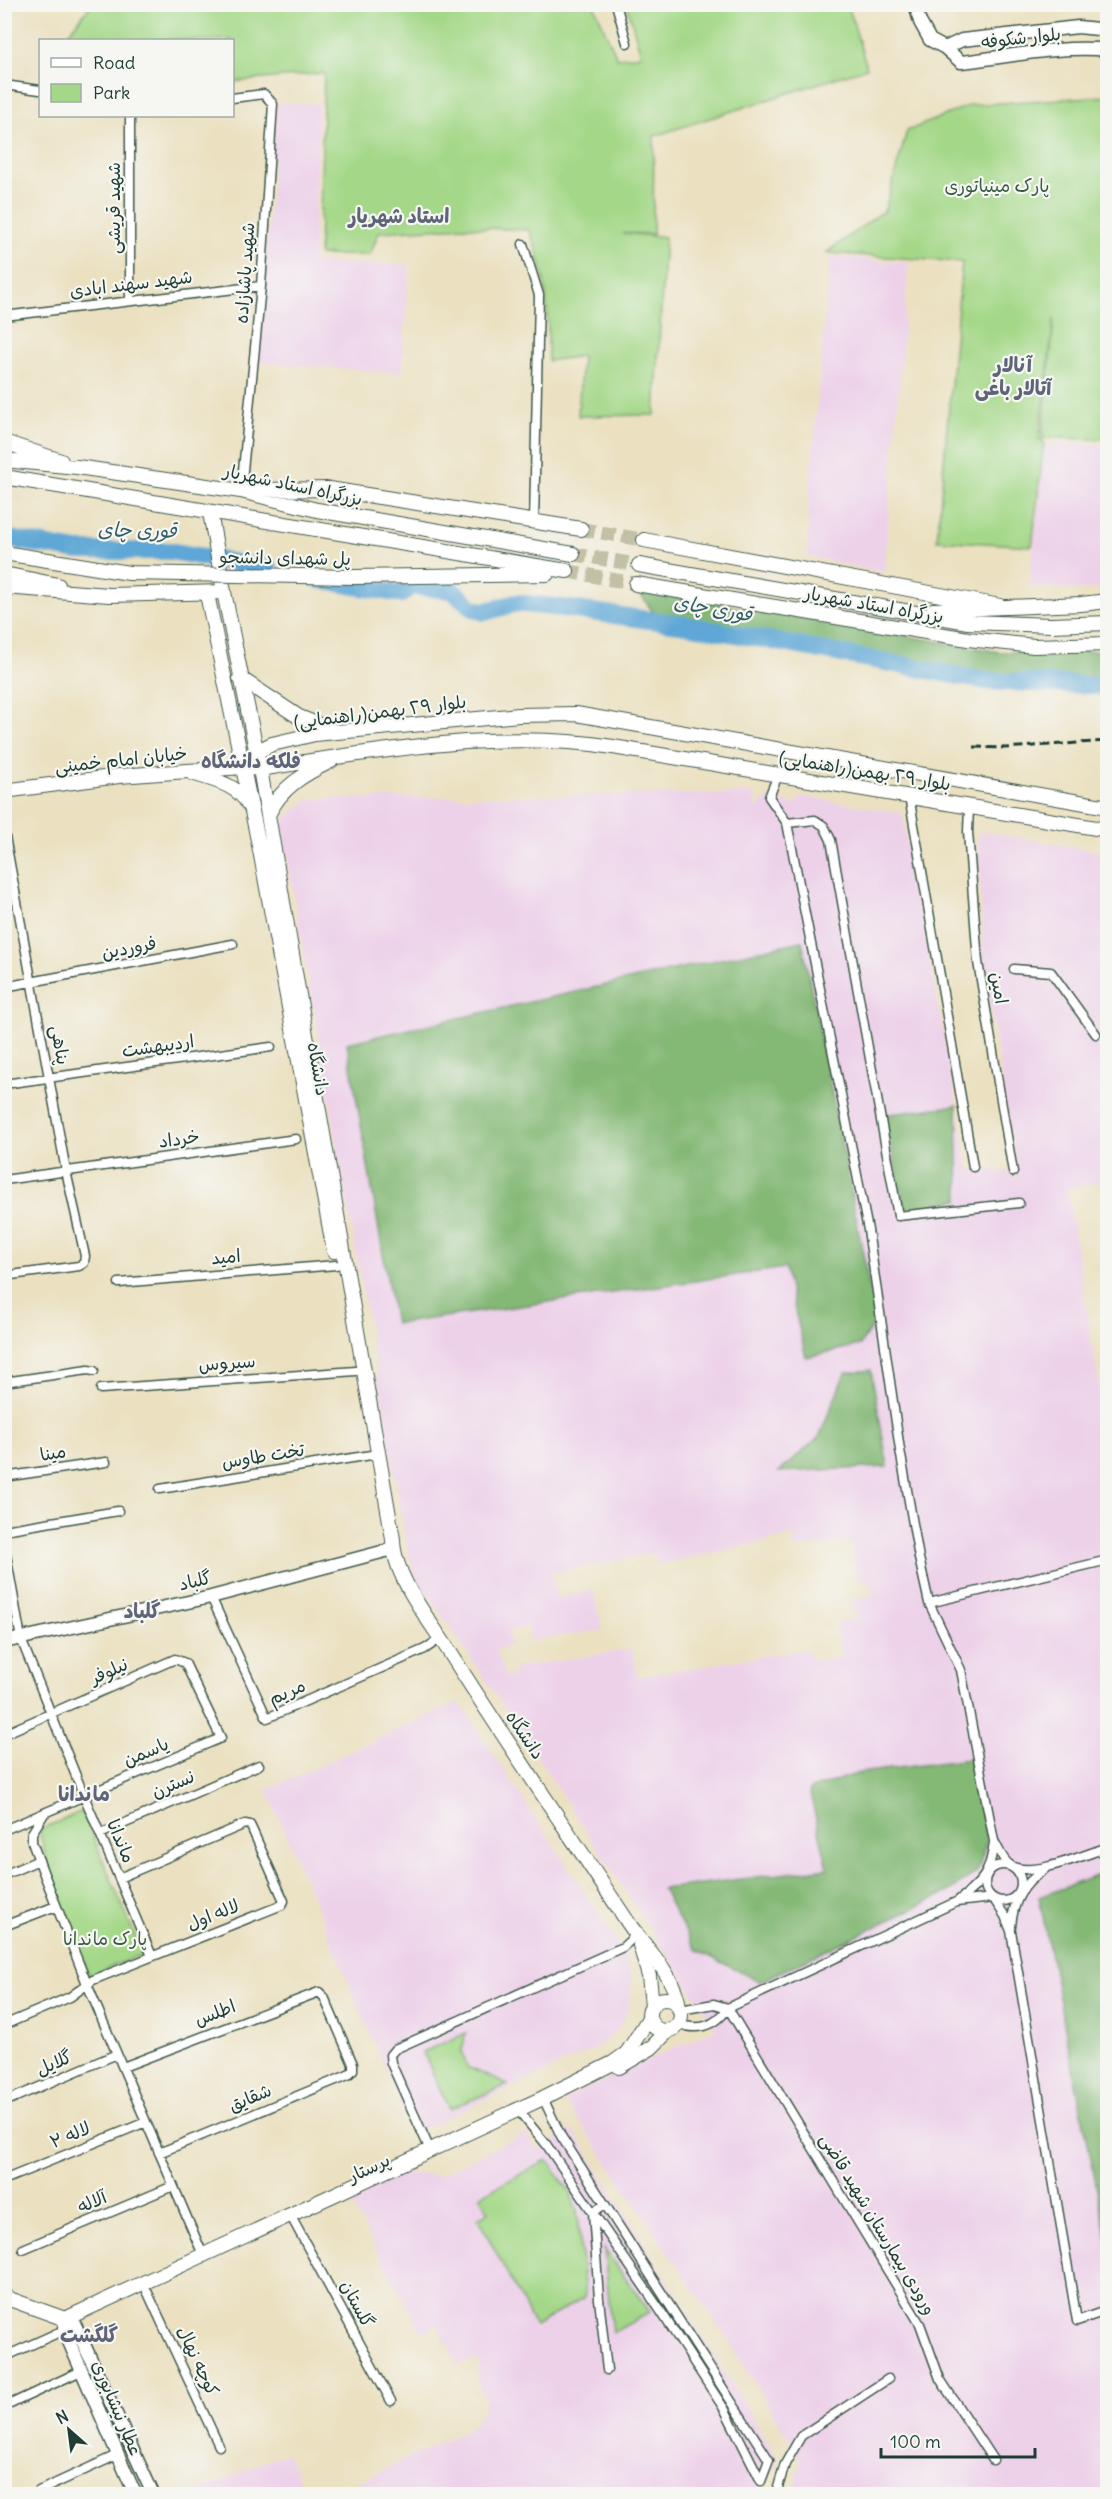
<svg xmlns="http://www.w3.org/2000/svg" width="1112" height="2499" viewBox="0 0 1112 2499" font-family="Delius,'Playpen Sans Arabic',sans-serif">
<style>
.built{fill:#edd1e9;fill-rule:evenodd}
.green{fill:#a4d888;stroke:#628a5e;stroke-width:1.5}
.forest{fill:#83b874;stroke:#517a54;stroke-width:1.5}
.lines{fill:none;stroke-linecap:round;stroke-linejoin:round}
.river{stroke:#5fa7d6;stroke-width:18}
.trunk-tunnel{stroke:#c2c0a5;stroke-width:14;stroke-dasharray:14 7;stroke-linecap:butt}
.minor-casing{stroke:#3e5649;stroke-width:11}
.secondary-casing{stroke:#3e5649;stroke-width:15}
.primary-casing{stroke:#3e5649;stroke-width:16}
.trunk-casing{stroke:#3e5649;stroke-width:16}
.minor{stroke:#fff;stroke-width:8}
.secondary{stroke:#fff;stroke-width:12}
.primary{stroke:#fff;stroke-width:14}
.trunk{stroke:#fff;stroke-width:14}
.rail{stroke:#1f3d34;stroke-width:3;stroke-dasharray:9 4.5;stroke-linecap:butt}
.trunk-bridge-casing{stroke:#3e5649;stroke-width:16;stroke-linecap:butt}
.trunk-bridge{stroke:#fff;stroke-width:14}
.labels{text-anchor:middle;stroke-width:4.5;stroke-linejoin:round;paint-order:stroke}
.street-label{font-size:18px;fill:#1f3d34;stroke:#f6f6f2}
.park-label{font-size:18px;fill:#3a5c45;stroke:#f6f6f2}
.neighbourhood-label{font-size:20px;font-weight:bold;fill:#5f6578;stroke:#f6f6f2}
.water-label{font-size:20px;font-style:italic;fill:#325d65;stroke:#f6f6f2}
</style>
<rect width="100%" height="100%" fill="#f6f6f2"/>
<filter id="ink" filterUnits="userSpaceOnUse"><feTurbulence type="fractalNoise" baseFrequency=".0167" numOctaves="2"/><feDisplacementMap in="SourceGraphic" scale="12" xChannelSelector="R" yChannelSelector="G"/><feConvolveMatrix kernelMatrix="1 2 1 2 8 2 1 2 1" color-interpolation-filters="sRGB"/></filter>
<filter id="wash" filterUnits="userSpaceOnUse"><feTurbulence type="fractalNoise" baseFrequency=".008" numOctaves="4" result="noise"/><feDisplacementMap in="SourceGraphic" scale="24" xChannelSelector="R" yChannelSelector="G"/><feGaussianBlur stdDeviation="1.35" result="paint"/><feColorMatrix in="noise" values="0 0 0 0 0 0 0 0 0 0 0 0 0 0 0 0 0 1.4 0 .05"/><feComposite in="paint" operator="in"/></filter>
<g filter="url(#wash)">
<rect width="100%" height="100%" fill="#ebe1c1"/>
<path class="built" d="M277 103 319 104 313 262 409 265 402 373 258 362Z
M830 256 909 263 884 573 807 556 809 499Z
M1045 444H1107V587L1083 590 1029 586Z
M755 793 756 809 769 797 795 805 801 796 902 813 969 1169 1013 1172 1018 1183 983 960 978 831 1107 853V1181L1067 1188 1103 1411 1095 1416 1108 1471 1107 2494H794L801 2459 727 2338 564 2099 716 2029 528 1743 414 1574 408 1552 281 822 309 799ZM795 1535 793 1549 850 1542 856 1578 870 1580 872 1596 852 1599 856 1619 836 1623 841 1657 813 1661 805 1649 638 1677 632 1649 513 1668 516 1675 505 1676 496 1649 511 1645 507 1632 529 1626 528 1641 603 1630 593 1591 557 1598 552 1573 655 1553 657 1565Z
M459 1702 624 1952 632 1982 628 2009 619 2028 598 2047 413 2134 267 1790Z
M573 2129 779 2460 759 2494H334L473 2427 486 2401 477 2379 479 2359 459 2365 437 2325 422 2333 349 2199 402 2173 440 2175 526 2133 536 2150Z
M286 2452 307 2494H191L237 2474Z"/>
<path class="green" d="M594 5 617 58 641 55 627 5H848L867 68 654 136 653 234 622 233 665 237 655 415 578 416 582 356 548 361C548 310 549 278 529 230L466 227 379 232 370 255H319L324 73 233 82 232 40H63L91 5Z
M1107 96V439L1042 438 1054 318 1039 439 1044 441 1032 546 937 540 962 262 826 253 885 210 907 131 970 105Z
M82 1811 143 1954 89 1976 47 1861 40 1834 42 1829Z
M466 2033 462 2051 467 2067 508 2085 449 2109 423 2052Z
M547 2160 570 2192 577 2212 585 2297 535 2326 478 2218 489 2212 480 2196Z
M604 2249 650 2312 612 2333Z"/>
<path class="forest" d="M641 595H667L1000 652 1107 651V681L990 677 656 616Z
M802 941 876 1320 860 1345 806 1357 785 1268 395 1324 347 1043Z
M957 1105 959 1200 905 1209 884 1115Z
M871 1370 888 1467 779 1472 819 1437 845 1373Z
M969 1759 987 1839 978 1871 950 1891 760 1982 695 1949 662 1889 828 1868 809 1790 859 1773Z
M1107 1872H1108L1107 2239 1039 1897Z"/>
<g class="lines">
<path class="river" d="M4 538 78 551H170L269 569
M320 580 401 594 411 586 452 590 473 608 484 612 516 603 562 608 687 625 986 681 1108 686"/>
</g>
</g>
<g filter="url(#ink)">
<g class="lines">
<path class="trunk-tunnel" d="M581 529 644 540
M573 554 639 565
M567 571 636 584"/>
<g class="minor-casing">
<path id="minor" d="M616 4 627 43
M4 85 40 90
M232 98 264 94 273 104 261 286 241 491
M523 244 539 295 534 522
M130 301V116
M4 316 261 286
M778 775 769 797 787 823 868 1230 900 1450 919 1558 929 1603 961 1670 994 1841C999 1849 1002 1860 1010 1865 1031 1879 1086 1854 1108 1847
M909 796 973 1167
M969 807 968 832 978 962 1013 1172
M787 823 815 820 824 826 831 840 898 1216 1019 1203
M4 831 66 1171 85 1256 84 1263 79 1266 4 1276
M1014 969 1051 972 1096 1034
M4 987 233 944
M4 1084 271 1047
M4 1180 296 1139
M119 1283 336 1265
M4 1382 88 1370 94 1371
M101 1389 356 1371
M4 1477 106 1462
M160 1489 371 1455
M4 1530 118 1511
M4 1543 21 1639 84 1796 152 1956
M211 1597 267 1718 425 1649 441 1638
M929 1603 1108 1560
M4 1734 175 1659 185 1663 221 1738 4 1830
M44 1814 32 1833V1842L42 1869 87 1984 203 2255
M100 1834 259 1765
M985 1883a18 18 0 1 1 36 0a18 18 0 1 1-36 0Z
M4 1875 39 1860
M959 1900C984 1881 990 1873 994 1842
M4 1926 56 1906
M1011 1927C1013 1900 1023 1884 1045 1869
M728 2008 920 2324 940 2379 993 2460
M680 2010 714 2004 728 2008
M678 2024C699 2031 715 2027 728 2008L956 1902 993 1898 1005 1916 1011 1931 1077 2321 1108 2310
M4 2025 70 1997 93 1980 282 1905 284 1901 252 1829 250 1825 245 1824 119 1878
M123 2067 319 1992 324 1997 353 2064V2070L348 2075 159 2153
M543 2098 561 2136 769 2460 761 2481
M4 2102 117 2054
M518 2110 546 2144 660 2310 725 2410 761 2481
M430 2150 391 2063 390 2055 395 2049 623 1947 636 1935
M6 2179 146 2122
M604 2205 593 2212 599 2299 607 2370
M294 2222 391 2401
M23 2249 173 2186
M147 2291 219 2446
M4 2357 64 2330
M4 2407 81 2371
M39 2491 117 2455
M776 2494 785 2464 801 2436 888 2379"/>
</g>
<g class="secondary-casing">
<path id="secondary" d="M915 4 920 22 930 40 945 48 961 62C1008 57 1060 45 1108 50
M945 48 962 40 1078 27 1108 30
M4 1642 211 1597 393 1549
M135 2494 64 2330 65 2319 75 2325 153 2494"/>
</g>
<g class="primary-casing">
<path id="primary" d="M224 592 260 769 393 1539C393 1576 430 1621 449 1651 507 1743 569 1833 629 1924 646 1949 677 1977 679 2009
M207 594 260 850 334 1251
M240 678 299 717 337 732
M250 758 256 752 272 744 315 734 519 715 576 714 1108 807
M192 773C213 780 237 784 249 805
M4 791 119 776 243 767 260 769C372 751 500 729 613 747L1108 830
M268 815C281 787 304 774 331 761
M640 1945 649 1976 652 2005
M649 2015a16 16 0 1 1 32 0a16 16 0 1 1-32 0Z
M619 2067 651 2048 669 2030
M4 2297 65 2319 543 2098 613 2063 627 2053 649 2018"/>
</g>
<g class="trunk-casing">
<path id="trunk" d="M4 442 61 461
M4 460 77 467 241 491 317 510 573 554
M4 477 567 571
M260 490 329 489 581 529
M644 540 1000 606
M639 565 968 622 1051 625 1108 623
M4 574 58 585
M487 575 547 574
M636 584 968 639 1034 646 1108 644
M4 587 109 595 224 592 210 512
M933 610 1081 604 1108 601"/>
</g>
<use href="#minor" class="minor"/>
<use href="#secondary" class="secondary"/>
<use href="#primary" class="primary"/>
<use href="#trunk" class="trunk"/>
<path class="rail" d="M974 747 1005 748 1108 741"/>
<g class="trunk-bridge-casing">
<path id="trunk-bridge" d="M4 553 129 573 354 577 487 575"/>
</g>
<use href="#trunk-bridge" class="trunk-bridge"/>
</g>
</g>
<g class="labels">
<g class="street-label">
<text transform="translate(1021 38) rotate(-6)" y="6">بلوار شکوفه</text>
<text transform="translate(114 208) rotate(-90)" y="6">شهید قریشی</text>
<text transform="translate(245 273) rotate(-86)" y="6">شهید پاشازاده</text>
<text transform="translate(131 284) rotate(-7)" y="6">شهید سهند ابادی</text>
<text transform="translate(293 485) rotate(12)" y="6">بزرگراه استاد شهریار</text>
<text transform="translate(285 558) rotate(1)" y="6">پل شهدای دانشجو</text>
<text transform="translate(874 605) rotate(10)" y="6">بزرگراه استاد شهریار</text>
<text transform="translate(380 712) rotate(-7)" y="6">بلوار ٢٩ بهمن(راهنمایی)</text>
<text transform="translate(121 760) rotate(-6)" y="6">خیابان امام خمینی</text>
<text transform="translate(865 771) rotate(9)" y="6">بلوار ٢٩ بهمن(راهنمایی)</text>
<text transform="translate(129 948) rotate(-11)" y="6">فروردین</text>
<text transform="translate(999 988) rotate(80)" y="6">امین</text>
<text transform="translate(60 1045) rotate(80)" y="6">پناهی</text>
<text transform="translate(158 1046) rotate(-8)" y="6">اردیبهشت</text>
<text transform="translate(318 1069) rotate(80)" y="6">دانشگاه</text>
<text transform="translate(179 1139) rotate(-8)" y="6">خرداد</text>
<text transform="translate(226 1257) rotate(-5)" y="6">امید</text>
<text transform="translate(227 1363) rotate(-4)" y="6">سیروس</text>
<text transform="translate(53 1453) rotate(-9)" y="6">مینا</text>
<text transform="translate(263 1456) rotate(-9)" y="6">تخت طاوس</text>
<text transform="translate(195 1581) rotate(-13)" y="6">گلباد</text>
<text transform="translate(109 1671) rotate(-24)" y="6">نیلوفر</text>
<text transform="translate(287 1692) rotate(-24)" y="6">مریم</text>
<text transform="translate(525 1735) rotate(56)" y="6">دانشگاه</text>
<text transform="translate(146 1752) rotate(-23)" y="6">یاسمن</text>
<text transform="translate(173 1784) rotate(-23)" y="6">نسترن</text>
<text transform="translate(121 1841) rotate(67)" y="6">ماندانا</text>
<text transform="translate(213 1915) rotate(-22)" y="6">لاله اول</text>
<text transform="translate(215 2013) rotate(-21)" y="6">اطلس</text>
<text transform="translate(54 2063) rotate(-23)" y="6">گلایل</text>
<text transform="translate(250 2098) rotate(-23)" y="6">شقایق</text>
<text transform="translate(70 2135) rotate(-22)" y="6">لاله ۲</text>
<text transform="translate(369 2168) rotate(-25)" y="6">پرستار</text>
<text transform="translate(92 2202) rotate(-23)" y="6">آلاله</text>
<text transform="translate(878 2224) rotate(59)" y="6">ورودی بیمارستان شهید قاضی</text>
<text transform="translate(357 2304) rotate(62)" y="6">گلستان</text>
<text transform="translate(198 2361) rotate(65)" y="6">کوچه نهال</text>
<text transform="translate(117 2408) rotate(67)" y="6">عطار نیشابوری</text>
</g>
<g class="park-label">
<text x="997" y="192">پارک مینیاتوری</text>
<text x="105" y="1945">پارک ماندانا</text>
</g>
<g class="neighbourhood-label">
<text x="399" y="223">استاد شهریار</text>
<text x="1013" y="372">آنالار<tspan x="1013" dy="23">آتالار باغی</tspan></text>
<text x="251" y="768">فلکه دانشگاه</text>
<text x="142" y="1618">گلباد</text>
<text x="84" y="1801">ماندانا</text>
<text x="89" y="2342">گلگشت</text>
</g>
<g class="water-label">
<text transform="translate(137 530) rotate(1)" y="7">قوری چای</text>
<text transform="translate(713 608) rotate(10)" y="7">قوری چای</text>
</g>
</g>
<rect width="1112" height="2499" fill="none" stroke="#f6f6f2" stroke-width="24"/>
<rect x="39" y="39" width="195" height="78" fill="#f6f6f2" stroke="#a0aca6" stroke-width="1.5"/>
<rect x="51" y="58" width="30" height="9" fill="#ffffff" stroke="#a0aca6" stroke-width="1.5"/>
<text x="93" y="69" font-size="18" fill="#1f3d34">Road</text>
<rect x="51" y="84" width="30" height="18" fill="#a4d888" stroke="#a0aca6" stroke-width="1.5"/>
<text x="93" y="99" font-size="18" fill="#1f3d34">Park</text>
<g transform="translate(69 2430) rotate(332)" stroke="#f6f6f2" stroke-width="4.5" paint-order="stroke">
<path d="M0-4.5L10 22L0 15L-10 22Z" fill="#1f3d34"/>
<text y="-9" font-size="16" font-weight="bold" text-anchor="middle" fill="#1f3d34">N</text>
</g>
<path d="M881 2448v9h154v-9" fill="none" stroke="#1f3d34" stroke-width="3"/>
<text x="890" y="2448" font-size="18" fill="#1f3d34" stroke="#f6f6f2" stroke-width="4.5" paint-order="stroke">100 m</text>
</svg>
